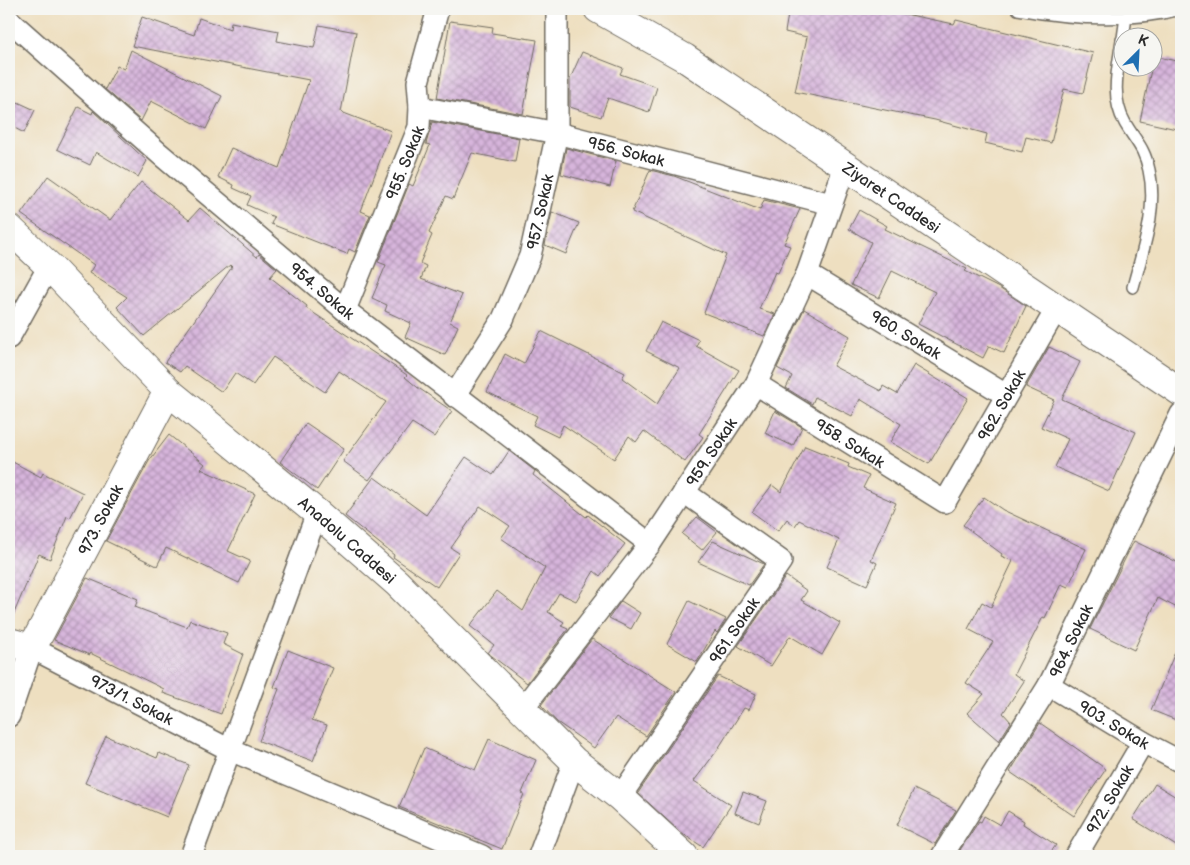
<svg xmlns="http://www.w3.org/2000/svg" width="1190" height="865" viewBox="0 0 1190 865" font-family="'Balsamiq Sans',sans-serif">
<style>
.building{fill:url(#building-cross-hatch)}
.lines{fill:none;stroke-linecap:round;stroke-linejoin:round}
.service-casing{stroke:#6f6a5f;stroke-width:14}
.minor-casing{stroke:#6f6a5f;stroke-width:24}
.tertiary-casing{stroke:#6f6a5f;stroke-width:30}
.service{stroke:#fff;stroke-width:11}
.minor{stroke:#fff;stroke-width:21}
.tertiary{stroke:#fff;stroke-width:28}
.labels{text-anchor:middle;stroke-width:5;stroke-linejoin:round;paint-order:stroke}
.street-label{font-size:16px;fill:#2b2b2b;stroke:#f6f6f2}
</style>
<defs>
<pattern id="building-cross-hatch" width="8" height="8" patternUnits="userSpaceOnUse" patternTransform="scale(1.25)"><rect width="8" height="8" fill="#d7b5dc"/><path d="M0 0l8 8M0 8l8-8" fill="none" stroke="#af93b3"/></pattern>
</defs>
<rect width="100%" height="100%" fill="#f6f6f2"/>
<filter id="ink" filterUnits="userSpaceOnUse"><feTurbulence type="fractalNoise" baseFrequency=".02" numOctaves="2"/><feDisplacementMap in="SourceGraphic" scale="10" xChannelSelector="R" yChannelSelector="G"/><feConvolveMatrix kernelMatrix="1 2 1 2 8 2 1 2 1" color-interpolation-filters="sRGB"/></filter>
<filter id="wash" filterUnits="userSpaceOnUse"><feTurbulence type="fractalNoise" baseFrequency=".0096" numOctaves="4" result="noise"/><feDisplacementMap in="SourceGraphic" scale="20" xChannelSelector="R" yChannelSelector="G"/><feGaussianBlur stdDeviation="1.12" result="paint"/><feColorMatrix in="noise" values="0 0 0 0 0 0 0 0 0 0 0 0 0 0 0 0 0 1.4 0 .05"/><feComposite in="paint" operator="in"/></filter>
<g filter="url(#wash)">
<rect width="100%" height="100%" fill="#eedfc0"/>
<g id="blocks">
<path class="building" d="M789 9H880L954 24 956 20 1093 53 1083 93 1064 89 1051 143 1026 137 1022 152 985 143 987 134 935 120 795 92 807 37 785 32Z
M142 17 194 35 199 18 230 29 231 22 279 31 277 41 314 48 319 25 356 32 341 112 391 131 361 211 370 215 355 252 349 249 347 254 271 224 274 217 247 205 251 196 233 188 234 185 218 177 231 148 279 168 309 80 132 46Z
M450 21 493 27 492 33 537 40 523 114 437 98Z
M131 50 222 96 206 129 151 101 141 121 105 89 117 66 124 69Z
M582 52 623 68 620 74 657 87 649 112 608 98 601 117 570 107V79Z
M1154 56 1181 62V130L1140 121Z
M9 98 35 110 24 133 9 125Z
M78 107 92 114 93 111 147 161 138 177 96 152 90 165 57 149Z
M432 122 519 138 515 162 472 153 453 199 446 196 429 233 432 235 420 263 426 266 421 279 462 295 450 322 458 326 445 355 405 337 411 323 385 311 387 305 372 298 386 265 378 262 409 184 413 186 430 145 426 144Z
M566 148 616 161 610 187 561 174Z
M650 170 674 176 760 210 764 200 800 209 784 244 790 246 778 273 775 272 759 309 775 314 764 336 704 313 726 255 632 212Z
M48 176 110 220 141 182 189 220 200 208 257 257 259 254 277 269 270 277 307 306 306 308 407 375 405 377 417 387 452 411 434 437 412 423 369 480 343 461 386 402 339 371 325 392 273 357 253 385 235 373 222 392 185 366 180 372 165 362 232 267 230 265 144 336 117 307 127 297 89 273 94 265 21 214Z
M859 210 887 226 885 229 967 269 965 271 999 288 1026 306 1004 353 989 346 983 358 918 324 935 292 892 271 879 298 851 285 871 242 849 229Z
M552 212 579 223 566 254 545 245Z
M804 309 850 336 833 366 881 391 883 386 897 394 914 365 968 398 929 464 890 442 901 424 860 399 852 416 815 397 812 404 786 388 792 376 777 368Z
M661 322 699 340 696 346 739 370 699 434 703 437 685 462 644 431 636 442 629 436 614 459 563 425 558 437 533 425 537 416 487 392 505 354 524 364 541 331 625 373 622 378 657 404 680 368 646 351Z
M1049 347 1080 362 1062 399 1136 432 1109 491 1055 467 1068 439 1041 427 1054 400 1026 387Z
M775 411 802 427 793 446 765 433Z
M306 423 344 449 317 490 280 462Z
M169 435 205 464 201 469 255 494 228 551 250 561 239 583 166 548 157 566 106 541 149 461Z
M805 446 849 464 848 467 869 476 863 488 896 503 871 560 877 563 867 585 827 567 839 540 799 520 795 526 787 519 778 531 752 512 772 485 781 492Z
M509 451 535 471 533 475 586 517 588 515 625 544 600 576 594 571 576 601 559 593 548 612 564 622 561 626 568 629 527 683 488 653 494 645 470 626 497 591 523 611 545 568 501 538 510 526 480 506 451 548 459 553 437 587 393 557 394 555 345 516 374 477 426 515 466 457 493 475Z
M9 460 41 477 43 473 83 493 70 518 67 516 50 559 39 554 9 625Z
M984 497 1003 510 1086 549 1068 587 1061 584 1045 618 1043 617 1014 674 1024 681 1003 713 1011 722 999 741 967 713 984 694 966 683 993 642 968 629 982 602 991 607 1013 561 1001 556 1002 554 963 525Z
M697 517 717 532 702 550 682 534Z
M713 541 764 564 749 585 698 562Z
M1134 541 1181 564V610L1158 598 1134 650 1090 629Z
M786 576 807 591 801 600 840 623 822 655 790 636 771 666 738 646Z
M87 578 138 599 135 607 187 627 190 620 227 633 223 644 243 654 221 714 163 693 164 689 90 653V655L54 640Z
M621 601 640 613 631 629 609 618Z
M689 601 726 619 717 633 715 631 697 662 667 644Z
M1181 638V722L1151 710Z
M592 639 676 692 646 736 616 717 594 748 557 722 541 705Z
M288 650 333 668 312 720 327 725 313 761 259 741 279 689 274 687Z
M718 676 756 694 749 710 744 708 716 752 694 781 731 805 703 847 680 832 638 793Z
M1040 723 1106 769 1074 816 1010 772Z
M106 736 157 758 159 753 189 765 167 817 85 783Z
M489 739 536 760 522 793 524 794 502 849 399 807 424 748 475 770Z
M1155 784 1181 800V849L1133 819Z
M914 789 956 810 935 844 897 825Z
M743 792 767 801 759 823 735 813Z
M1008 811 1024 821 1023 824 1056 845 1048 856H970L960 850 979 821 981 822 984 816 1000 825Z"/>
</g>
</g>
<g filter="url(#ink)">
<use href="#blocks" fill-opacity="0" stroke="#6f6a5f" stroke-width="1"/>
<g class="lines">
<g class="service-casing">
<path id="service" d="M1018 9C1072 19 1128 23 1181 9
M1123 38 1126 17
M1122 40C1118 68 1110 97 1125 123 1136 142 1144 147 1149 170 1158 209 1143 249 1133 287"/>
</g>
<g class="minor-casing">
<g id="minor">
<path id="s1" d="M9 20 160 154 345 310 650 544"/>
<path id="s2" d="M420 107 557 133 831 204"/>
<path id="s3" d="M807 274 1006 395"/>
<path id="s4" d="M345 310 419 127 420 107 418 82 438 9"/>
<path d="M9 338 49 266"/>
<path id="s5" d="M756 384 945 502 1057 308"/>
<path id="s6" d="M454 396 503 319 530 256 557 133V9"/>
<path id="s7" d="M1049 685 1143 742 1181 762"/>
<path id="s8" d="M523 708 650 544 756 384 807 274 845 166"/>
<path id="s9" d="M9 716 32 648 230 750 482 856"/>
<path id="s10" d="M620 797 781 561 684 492"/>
<path d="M191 856 317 513"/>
<path d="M539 856 574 761"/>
<path id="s11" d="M942 856 1049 685 1181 414"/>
<path id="s12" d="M1076 856 1143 742"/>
</g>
</g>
<g class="tertiary-casing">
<g id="tertiary">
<path id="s13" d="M598 9 685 58 1181 392"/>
<path id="s14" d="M9 228 49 266 168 391 317 513 397 583 574 761 620 797 684 856"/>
<path id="s15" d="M9 642 32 648 168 391"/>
</g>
</g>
<use href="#service" class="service"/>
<use href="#minor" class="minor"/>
<use href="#tertiary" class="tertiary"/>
</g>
</g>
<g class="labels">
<g class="street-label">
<text dy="6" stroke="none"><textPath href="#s2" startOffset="211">956. Sokak</textPath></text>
<text dy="6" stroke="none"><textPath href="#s4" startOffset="159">955. Sokak</textPath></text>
<text dy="6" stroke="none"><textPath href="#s13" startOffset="349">Ziyaret Caddesi</textPath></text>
<text dy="6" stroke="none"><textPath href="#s6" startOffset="205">957. Sokak</textPath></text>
<text dy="6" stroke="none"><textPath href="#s1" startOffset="414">954. Sokak</textPath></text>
<text dy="6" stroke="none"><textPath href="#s3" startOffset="116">960. Sokak</textPath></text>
<text dy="6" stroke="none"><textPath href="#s5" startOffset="335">962. Sokak</textPath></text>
<text dy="6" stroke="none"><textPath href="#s5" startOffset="111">958. Sokak</textPath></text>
<text dy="6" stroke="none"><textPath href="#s8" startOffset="318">959. Sokak</textPath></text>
<text dy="6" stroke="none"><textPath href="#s15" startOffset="169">973. Sokak</textPath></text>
<text dy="6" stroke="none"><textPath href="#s14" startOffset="461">Anadolu Caddesi</textPath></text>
<text dy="6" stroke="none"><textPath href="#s10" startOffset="202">961. Sokak</textPath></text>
<text dy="6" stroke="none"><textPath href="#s11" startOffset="251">964. Sokak</textPath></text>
<text dy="6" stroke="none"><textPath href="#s9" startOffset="184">973/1. Sokak</textPath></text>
<text dy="6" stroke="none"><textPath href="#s7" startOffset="76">903. Sokak</textPath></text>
<text dy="6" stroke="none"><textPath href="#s12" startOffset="66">972. Sokak</textPath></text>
</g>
</g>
<rect width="1190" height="865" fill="none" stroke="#f6f6f2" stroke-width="30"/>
<g transform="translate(1138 52) rotate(24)"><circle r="24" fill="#f6f6f2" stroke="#a5a5a2"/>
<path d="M0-4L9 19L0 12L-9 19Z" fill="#1f6fb2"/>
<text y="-8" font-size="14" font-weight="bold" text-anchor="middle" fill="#2b2b2b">K</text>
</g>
</svg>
